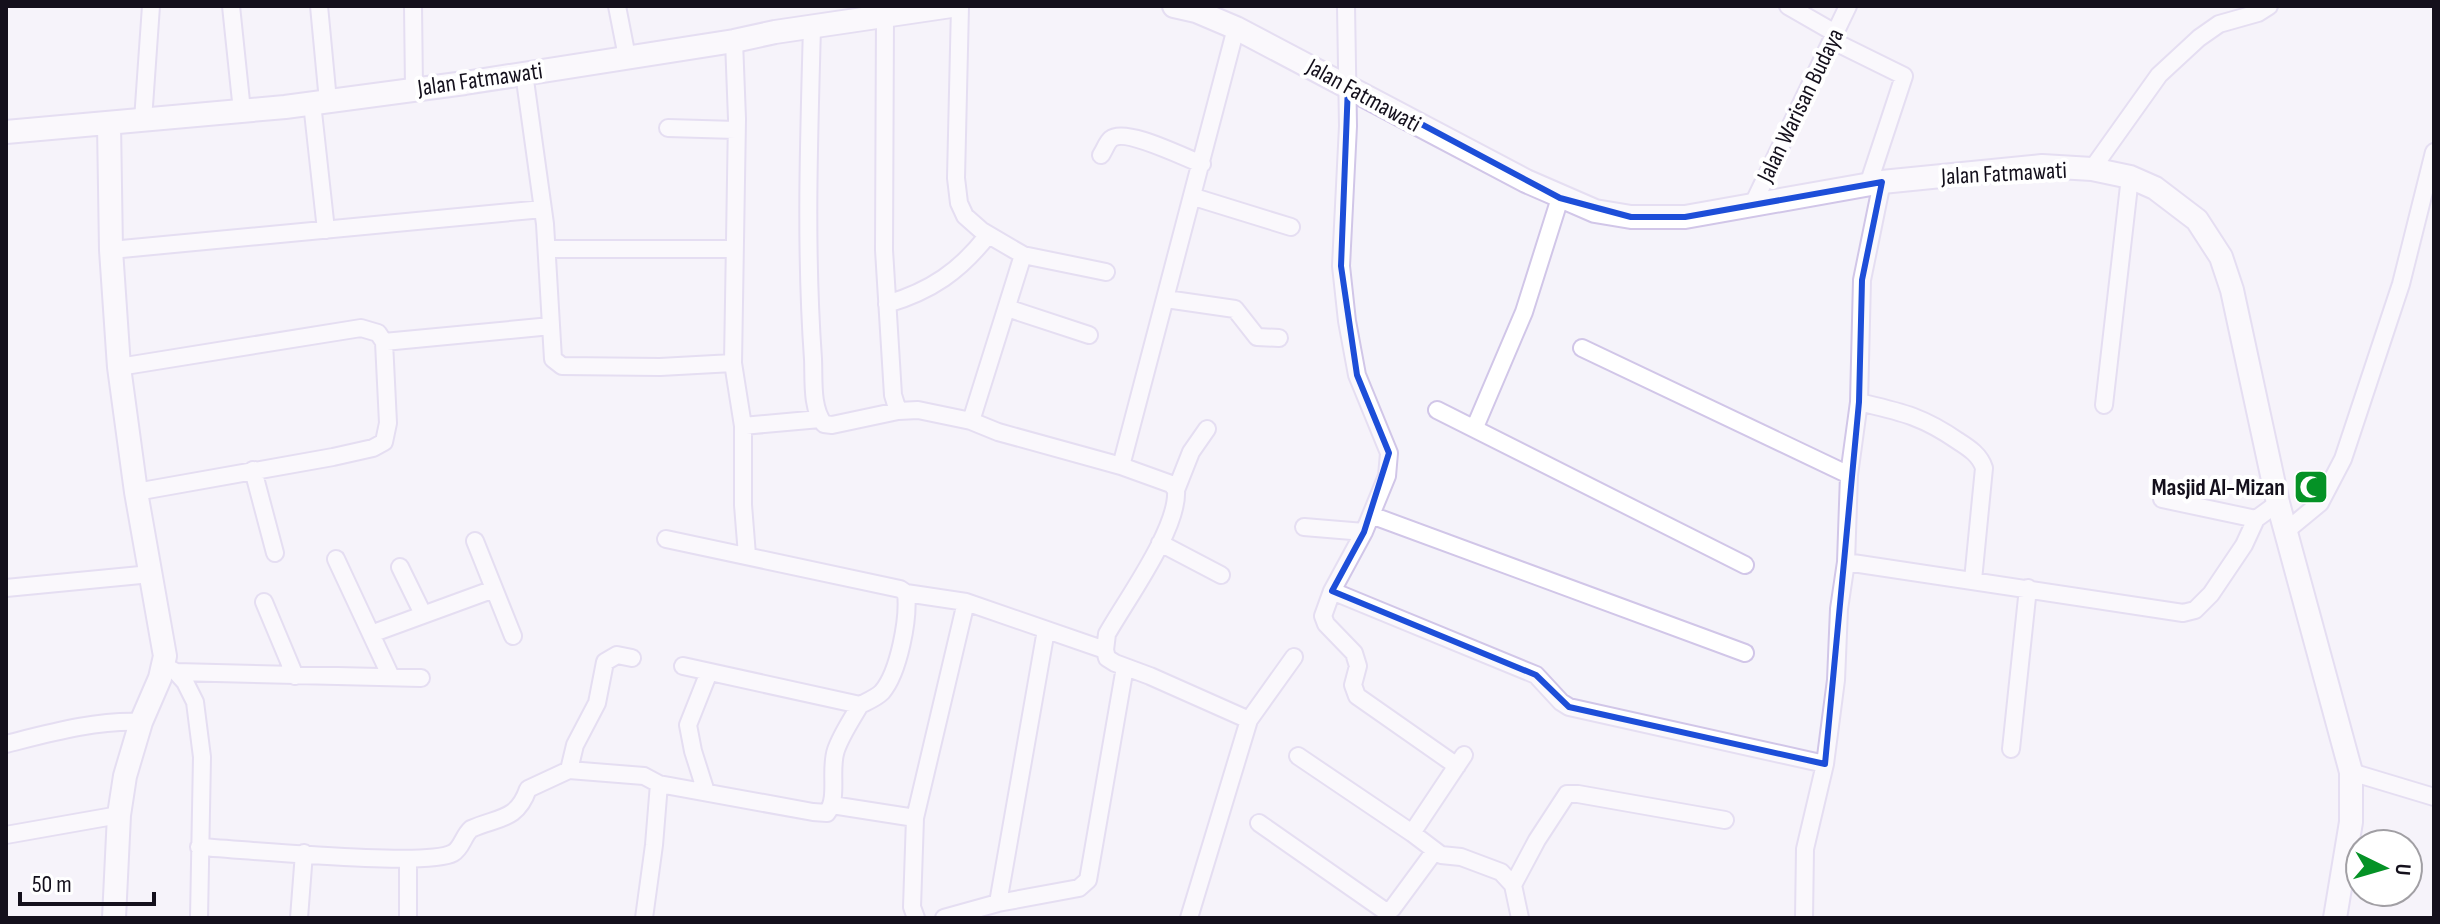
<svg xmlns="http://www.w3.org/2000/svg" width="2440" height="924" viewBox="0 0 2440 924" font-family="'Sofia Sans Condensed',sans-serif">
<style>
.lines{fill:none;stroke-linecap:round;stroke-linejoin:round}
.minor-casing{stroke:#d1c6e8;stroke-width:20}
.tertiary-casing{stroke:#d1c6e8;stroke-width:26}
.minor{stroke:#fff;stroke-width:16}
.tertiary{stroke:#fff;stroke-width:22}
.marked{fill:none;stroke:#1d4ed8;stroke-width:6;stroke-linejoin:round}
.labels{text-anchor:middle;stroke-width:8;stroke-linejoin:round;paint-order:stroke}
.street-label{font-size:24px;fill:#14101c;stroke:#fff}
.poi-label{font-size:24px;font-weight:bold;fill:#14101c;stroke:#fff;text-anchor:end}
</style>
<rect width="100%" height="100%" fill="#f5f3fa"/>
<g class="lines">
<g class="minor-casing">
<path id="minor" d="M231 6 242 111
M319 6 328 101
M413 6 414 88
M617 6 627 57
M960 6 956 178 959 203 965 216 982 231 1023 255 1106 272
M1346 6 1348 126 1341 266 1347 321 1357 375 1389 453 1387 476 1364 532 1332 591 1323 616 1326 624 1354 653 1358 666 1353 685 1357 696 1457 766
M1788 6 1835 33
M885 16 884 250 893 395 898 411
M812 27C809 138 805 248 813 359 814 379 811 408 824 424L832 425 898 411 918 410 971 421 998 432 1121 466 1171 484 1176 490C1179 528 1126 600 1107 634L1105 650 1107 658 1115 663 1150 676 1249 720
M734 41 737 119 733 363 743 426V505L747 555
M1833 41 1904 76 1868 185
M524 73 545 224 553 359 562 366 660 367 733 363
M312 103 326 230
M143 120 151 6
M668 128 736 130
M1101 155C1104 151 1107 142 1111 139 1125 127 1185 158 1202 164
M2092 169 2159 75 2199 38 2219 24 2258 13 2269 6
M1882 182 1862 280 1859 402 1849 475 1846 562 2183 613 2195 610 2211 594 2244 545 2256 519 2278 503
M1194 197 1291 227
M1753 204 1848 6
M547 249H734
M111 250 543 209
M1166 299 1235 309 1257 337 1279 338
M887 304C931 291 960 271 988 235
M1007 308 1089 335
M384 342 551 326
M1582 348 1849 475
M119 367 361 328 378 333 384 342 388 423 384 442 373 448 333 457 136 492
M1859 402C1901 412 1922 416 1958 441 1969 448 1980 455 1984 468L1973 580
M2104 405 2130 177
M1437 410 1745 565
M971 421 1023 255
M743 426 820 419
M1475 427 1524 312 1560 198
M1121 466 1236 28
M253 470 275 553
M1176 490 1191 452 1207 429
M2162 499 2256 519
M1371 515 1745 653
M1304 527 1364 532
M2286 531 2320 503 2343 459 2401 284 2434 152
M666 539 900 589 906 593C909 618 899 672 882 692 876 698 868 701 860 705L683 666
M475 541 513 636
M1160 543 1221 575
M336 559 391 677
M400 567 423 614
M6 588 151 574
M1332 591 1536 675 1561 702 1569 707 1825 764 1836 680 1839 609 1846 562
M906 593 966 602 1105 650
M264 602 295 676
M371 634 494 589
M164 666 176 672 185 682 195 702 202 757 199 918
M176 672 421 678
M6 744C50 733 96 720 141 722
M2011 749 2028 588
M1298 756 1412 833 1464 755
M569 770 575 745 597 703 605 662 617 655 632 658
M2351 772 2434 797
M706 792 693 751 688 725 709 672
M832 805 915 818
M1259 823 1385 911 1392 909 1434 852
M1412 833 1441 855 1461 857 1501 872 1513 885 1520 918
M6 835 119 815
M199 847C240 849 427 868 453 853 462 848 463 836 471 829 498 817 517 821 528 789L569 770 644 776 659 784 813 812 827 813C839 797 829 770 836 750 841 735 852 719 860 705
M408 859V918
M1513 885 1537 840 1567 794H1578L1725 820
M998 903 1046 630
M299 918 304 853
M644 918 654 845 659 784
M916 918 912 907 915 818 966 602
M944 918 998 903 1079 888 1088 880 1125 667
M1189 918 1249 720 1294 657
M1804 918 1805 849 1825 764"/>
</g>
<g class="tertiary-casing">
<path id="tertiary" d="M1174 6 1196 11 1236 28 1526 181 1595 211 1631 217H1685L1882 182 2042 166 2092 169 2130 177 2155 188 2197 220 2221 257 2232 290 2278 503 2351 772V822L2335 918
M109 124 111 250 119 367 136 492 165 656 160 678 141 722 125 776 119 815 114 918
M6 132 285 107 465 83 734 41 775 32 951 6"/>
</g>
<use href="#minor" class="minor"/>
<use href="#tertiary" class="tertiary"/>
</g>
<path d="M0 0H2440V924H0ZM1348 85 1560 198 1631 217H1685L1882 182 1862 280 1859 402 1825 764 1569 707 1536 675 1332 591 1364 532 1389 453 1357 375 1341 266Z" fill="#f5f3fa" fill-opacity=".55" fill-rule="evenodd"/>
<path class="marked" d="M1348 85 1560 198 1631 217H1685L1882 182 1862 280 1859 402 1825 764 1569 707 1536 675 1332 591 1364 532 1389 453 1357 375 1341 266Z"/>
<defs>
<g id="mosque-square" transform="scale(1.8)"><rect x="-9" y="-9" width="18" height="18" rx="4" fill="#059226" stroke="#fff"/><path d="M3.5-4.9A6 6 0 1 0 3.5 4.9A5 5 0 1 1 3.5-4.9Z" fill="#fff"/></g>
</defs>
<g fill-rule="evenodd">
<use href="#mosque-square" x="2311" y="487"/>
</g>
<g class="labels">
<g class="street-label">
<text transform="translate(480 79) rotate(-8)" y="8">Jalan Fatmawati</text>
<text transform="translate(1364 95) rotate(29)" y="8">Jalan Fatmawati</text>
<text transform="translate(1800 105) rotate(-64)" y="8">Jalan Warisan Budaya</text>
<text transform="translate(2004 173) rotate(-3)" y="8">Jalan Fatmawati</text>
</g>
<g class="poi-label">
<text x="2285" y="495">Masjid Al-Mizan</text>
</g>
</g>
<rect width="2440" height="924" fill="none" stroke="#14101c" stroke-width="16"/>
<g transform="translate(2384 868) rotate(95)"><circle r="38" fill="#ffffff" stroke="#a19fa4" stroke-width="2"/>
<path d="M0-6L14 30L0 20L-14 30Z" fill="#059226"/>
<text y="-12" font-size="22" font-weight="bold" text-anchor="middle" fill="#14101c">U</text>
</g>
<path d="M20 892v12h134v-12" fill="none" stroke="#14101c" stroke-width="4"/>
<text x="32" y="892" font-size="24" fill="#14101c" stroke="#ffffff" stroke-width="6" paint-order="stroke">50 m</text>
</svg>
